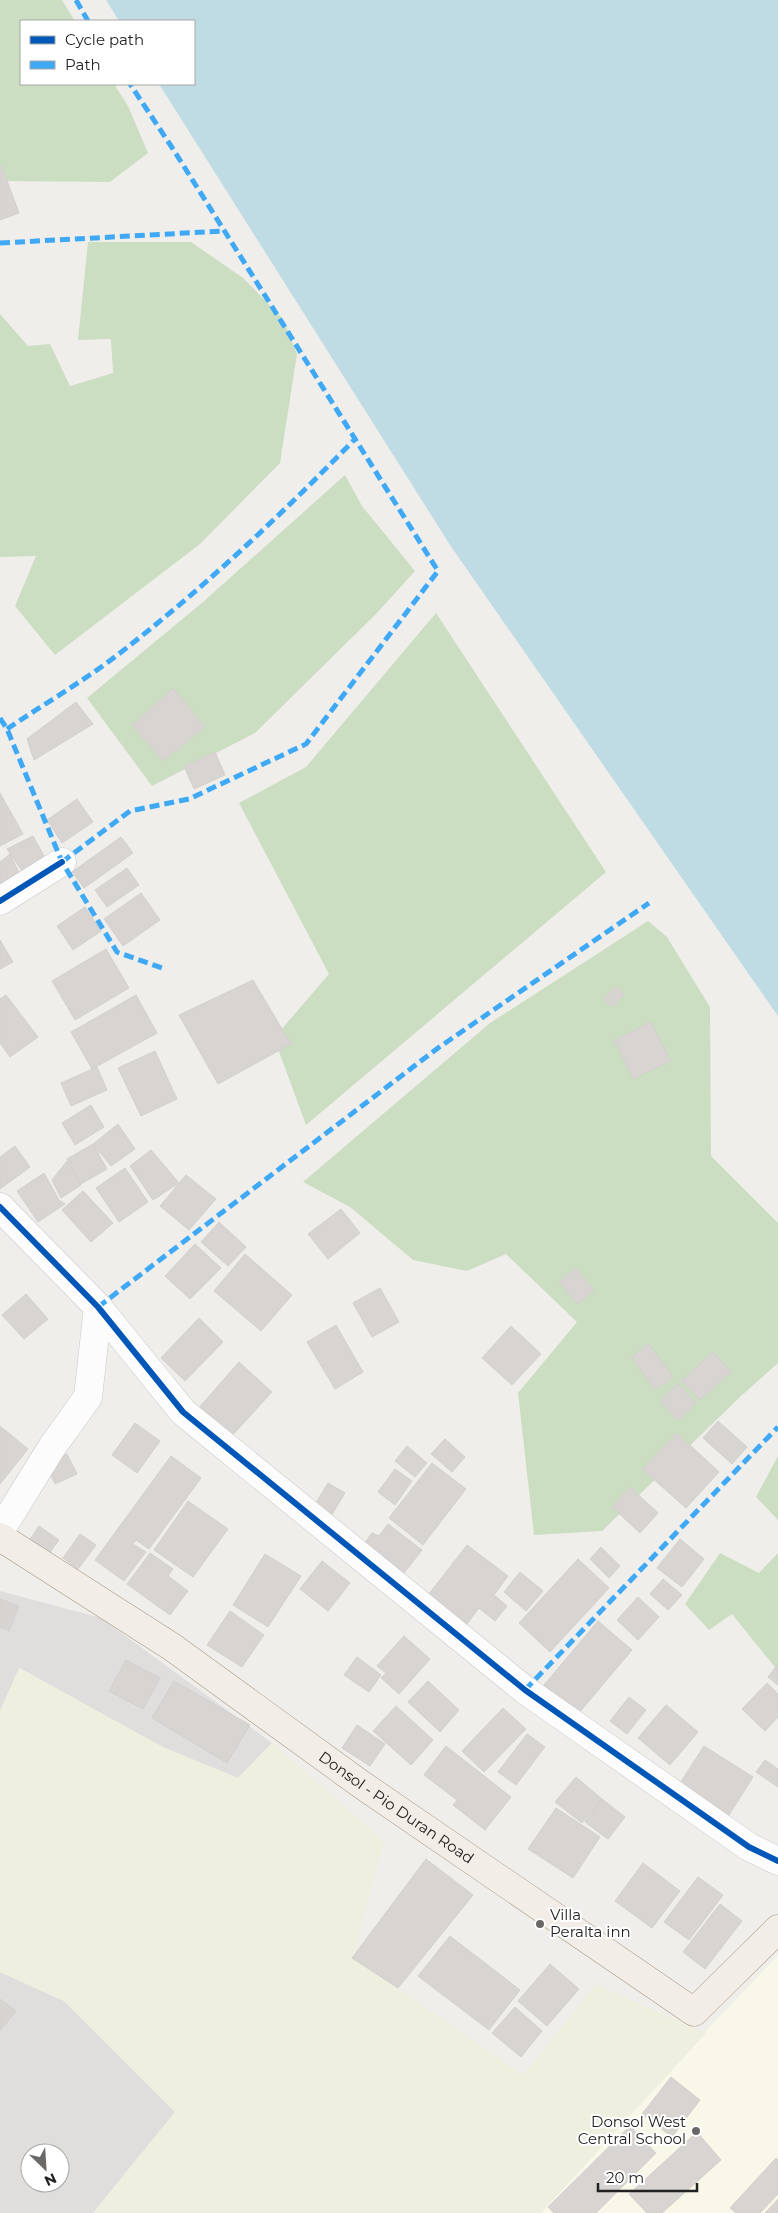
<svg xmlns="http://www.w3.org/2000/svg" width="778" height="2213" viewBox="0 0 778 2213" font-family="Montserrat,sans-serif">
<style>
.residential{fill:#dfdedc;fill-rule:evenodd}
.education{fill:#f8f7e8}
.farmland{fill:#efefdf}
.forest{fill:#cbdec1}
.water{fill:#bfdbe3}
.building{fill:#d7d4d2;stroke:#d3d0cc}
.lines{fill:none;stroke-linecap:round;stroke-linejoin:round}
.minor-casing{stroke:#c9c8c7;stroke-width:29}
.major-casing{stroke:#a79c86;stroke-width:29}
.minor{stroke:#fdfcfc;stroke-width:28}
.major{stroke:#f3ede7;stroke-width:28}
.quiet{stroke:#3fa9f5;stroke-width:5;stroke-dasharray:10 5;stroke-linecap:butt}
.cycleway-casing{stroke:#fff;stroke-width:9}
.cycleway{stroke:#0057b8;stroke-width:6}
.poi-dot{fill:#6a6968;stroke:#fff;stroke-width:2}
.labels{text-anchor:middle;stroke-width:4;stroke-linejoin:round;paint-order:stroke}
.street-label{font-size:15px;fill:#222;stroke:#fff}
.poi-label{font-size:15px;fill:#222;stroke:#fff;text-anchor:start}
</style>
<rect width="100%" height="100%" fill="#f0eeeb"/>
<path class="residential" d="M0 1591 101 1618 272 1743 238 1778 163 1748 20 1668 0 1711Z
M0 1972 64 2001 175 2112 93 2213H0ZM30 2153H60V2183H30Z"/>
<path class="education" d="M778 1955V2213H541L688 2050Z"/>
<path class="farmland" d="M19 1668 163 1747 238 1778 272 1743 384 1841 353 1958 523 2075 596 1985 706 2033 541 2213H93L175 2112 64 2001 0 1972V1711Z"/>
<path class="forest" d="M0 0H62L75 21H21V84H114L128 106 148 153 110 182 0 181Z
M88 242H191L243 278 283 319 297 354 280 463 200 544 55 655 15 606 36 556 0 557V314L28 346 50 344 70 386 113 373 111 339 78 340Z
M345 475 362 506 415 571 376 614 255 733 152 786 87 698 203 602Z
M436 613 606 872 306 1125 274 1038 329 974 239 803 306 767Z
M648 921 667 937 710 1007 711 1156 778 1223V1363L741 1396 602 1531 534 1535 518 1393 577 1322 506 1254 467 1271 413 1260 350 1207 303 1182 490 1023Z
M778 1456V1520L756 1497Z
M720 1553 759 1573 778 1553V1671L732 1614 709 1630 685 1604Z"/>
<path class="water" d="M106 0H778V1016L450 545 159 84H194V21H119Z"/>
<path class="building" d="M0 167H2L19 213 0 220Z
M173 688 205 727 163 761 132 725Z
M76 702 93 724 34 760 27 739Z
M215 752 225 775 194 789 184 766Z
M0 793 23 834 0 846Z
M77 799 93 822 62 843 47 820Z
M33 836 48 863 25 875 7 849Z
M121 837 133 853 84 888 72 872Z
M10 854 22 879 0 890V862Z
M127 868 139 885 107 907 95 890Z
M141 893 160 920 123 946 104 919Z
M85 907 101 931 73 950 57 926Z
M0 940 13 962 0 969Z
M106 949 129 988 75 1020 52 981Z
M253 980 291 1044 218 1084 179 1015Z
M616 986 624 995 612 1007 603 999Z
M6 995 38 1037 10 1057 0 1043V999Z
M136 995 157 1033 92 1069 71 1032Z
M651 1022 671 1061 633 1079 614 1040Z
M155 1051 177 1099 141 1116 118 1068Z
M97 1067 107 1090 71 1106 61 1083Z
M91 1105 104 1127 75 1145 62 1123Z
M118 1124 135 1149 111 1166 93 1144Z
M93 1144 107 1169 81 1184 67 1159Z
M15 1146 30 1167 0 1189V1157Z
M151 1150 179 1183 153 1200 130 1166Z
M67 1161 81 1185 61 1198 52 1180Z
M125 1168 148 1202 119 1222 96 1188Z
M44 1173 59 1200 65 1204 38 1222 17 1191Z
M186 1175 216 1199 189 1230 160 1206Z
M83 1191 113 1223 91 1242 62 1210Z
M341 1209 360 1233 328 1259 308 1234Z
M219 1222 246 1247 228 1266 201 1242Z
M195 1244 221 1268 190 1299 165 1276Z
M245 1254 292 1295 261 1331 214 1291Z
M576 1268 594 1291 577 1304 559 1282Z
M380 1288 399 1322 372 1337 353 1303Z
M26 1294 48 1319 24 1339 2 1315Z
M199 1318 223 1342 185 1381 161 1358Z
M336 1325 363 1372 335 1389 307 1342Z
M511 1326 541 1354 512 1385 482 1358Z
M649 1344 673 1377 655 1390 631 1357Z
M713 1352 731 1372 700 1400 681 1381Z
M239 1362 272 1392 229 1439 197 1410Z
M678 1384 696 1403 677 1421 660 1401Z
M718 1421 747 1447 732 1464 703 1438Z
M135 1423 160 1441 137 1473 112 1455Z
M0 1426 28 1449 0 1484Z
M677 1433 719 1472 686 1508 642 1469Z
M445 1439 465 1457 452 1472 431 1454Z
M407 1446 427 1463 415 1477 395 1461Z
M67 1454 77 1474 55 1484 46 1464Z
M171 1456 201 1478 149 1549 136 1540 133 1544 146 1552 124 1581 95 1560Z
M432 1463 466 1489 423 1545 389 1518Z
M395 1469 412 1481 395 1505 378 1492Z
M328 1483 345 1493 331 1516 314 1506Z
M630 1487 658 1513 640 1533 612 1507Z
M188 1501 228 1529 193 1577 154 1550Z
M388 1524 422 1550 400 1578 361 1548 372 1533 379 1536Z
M39 1526 59 1540 48 1555 29 1541Z
M80 1534 96 1545 78 1569 63 1558Z
M680 1539 704 1559 682 1587 657 1568Z
M467 1545 508 1576 494 1595 507 1606 495 1621 479 1608 464 1628 425 1599Z
M601 1547 620 1566 609 1578 590 1559Z
M150 1553 173 1569 168 1576 188 1591 170 1615 127 1584Z
M265 1554 301 1576 268 1627 233 1605Z
M578 1559 609 1588 550 1652 519 1623Z
M322 1561 350 1583 328 1611 300 1589Z
M520 1572 543 1591 526 1611 504 1592Z
M663 1579 682 1595 668 1610 650 1594Z
M638 1597 659 1617 638 1640 617 1620Z
M0 1599 19 1606 9 1631 0 1627Z
M230 1611 264 1635 242 1667 207 1645Z
M598 1621 632 1650 578 1714 544 1685Z
M404 1636 430 1659 399 1694 381 1678 386 1673 377 1666Z
M357 1657 381 1675 369 1692 344 1675Z
M126 1660 160 1678 143 1709 109 1691Z
M778 1664V1685L768 1677Z
M174 1681 250 1725 227 1763 152 1718Z
M428 1681 459 1710 440 1732 408 1702Z
M767 1683 778 1694V1717L765 1731 742 1709Z
M629 1697 646 1710 627 1734 610 1721Z
M666 1705 698 1732 670 1765 638 1738Z
M396 1706 433 1740 411 1765 373 1731Z
M503 1708 526 1729 484 1772 462 1751Z
M357 1725 385 1744 370 1766 342 1748Z
M527 1734 545 1747 516 1785 498 1772Z
M446 1746 511 1797 485 1830 453 1805 457 1800 424 1775Z
M704 1746 753 1777 724 1823 675 1791Z
M765 1760 778 1769V1787L756 1772Z
M576 1777 602 1799 582 1823 555 1802Z
M602 1799 625 1817 608 1839 585 1822Z
M556 1808 600 1837 573 1878 528 1849Z
M426 1859 473 1895 398 1988 352 1958Z
M643 1863 680 1891 652 1928 615 1901Z
M698 1877 723 1895 689 1940 664 1922Z
M720 1904 742 1921 705 1969 683 1952Z
M450 1936 520 1990 489 2030 418 1976Z
M550 1964 579 1989 547 2026 518 2001Z
M0 1999 16 2011 0 2031Z
M515 2007 542 2031 521 2057 492 2033Z
M671 2077 700 2100 672 2137 642 2114Z
M630 2126 656 2153 596 2213H554L548 2207Z
M697 2132 721 2160 662 2213H647L629 2194Z
M776 2158 778 2160V2194L760 2213H736L730 2208Z
M778 2199V2213H765Z"/>
<g class="lines">
<g class="minor-casing">
<path id="minor" d="M0 901 62 862
M0 1207 98 1307 183 1412 525 1690 749 1847 778 1861
M0 1531 52 1447 88 1397 98 1307"/>
</g>
<g class="major-casing">
<g id="major">
<path id="s1" d="M0 1537 172 1647 362 1785 694 2012 778 1929"/>
</g>
</g>
<use href="#minor" class="minor"/>
<use href="#major" class="major"/>
<path class="quiet" d="M76 0 88 21
M0 243 224 231
M0 718 7 729 62 862 117 952 162 968
M7 729C44 704 84 681 120 653 204 588 281 515 355 439
M62 862 130 811 189 799 306 744 438 571 173 149 130 84
M98 1307 438 1048 649 903
M525 1690 778 1427"/>
<g class="cycleway-casing">
<path id="cycleway" d="M0 901 62 862
M0 1207 98 1307 183 1412 525 1690 749 1847 778 1861"/>
</g>
<use href="#cycleway" class="cycleway"/>
</g>
<g class="poi-dot">
<circle cx="540" cy="1924" r="5"/>
<circle cx="696" cy="2131" r="5"/>
</g>
<g class="labels">
<g class="street-label">
<text dy="5" stroke="none"><textPath href="#s1" startOffset="480">Donsol - Pio Duran Road</textPath></text>
</g>
<g class="poi-label">
<text x="550" y="1920">Villa<tspan x="550" dy="17">Peralta inn</tspan></text>
<text x="686" y="2127" text-anchor="end">Donsol West<tspan x="686" dy="17">Central School</tspan></text>
</g>
</g>
<rect x="20" y="20" width="175" height="65" fill="#ffffff" stroke="#a7a7a7"/>
<rect x="30" y="36" width="25" height="8" fill="#0057b8" stroke="#a7a7a7"/>
<text x="65" y="45" font-size="15" fill="#222222">Cycle path</text>
<rect x="30" y="61" width="25" height="8" fill="#3fa9f5" stroke="#a7a7a7"/>
<text x="65" y="70" font-size="15" fill="#222222">Path</text>
<g transform="translate(45 2168) rotate(155)"><circle r="24" fill="#ffffff" stroke="#a7a7a7"/>
<path d="M0-4L9 19L0 12L-9 19Z" fill="#6a6968"/>
<text y="-8" font-size="14" font-weight="bold" text-anchor="middle" fill="#222222">N</text>
</g>
<path d="M598 2183v8h99v-8" fill="none" stroke="#222222" stroke-width="2.5"/>
<text x="606" y="2183" font-size="15" fill="#222222" stroke="#ffffff" stroke-width="4" paint-order="stroke">20 m</text>
</svg>
